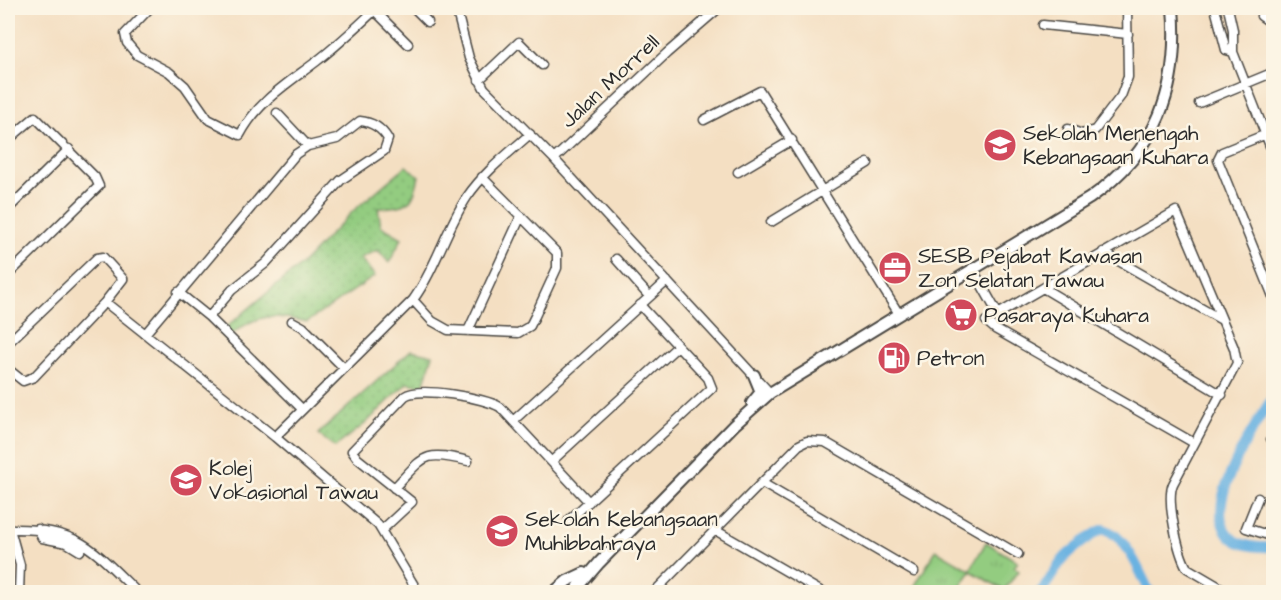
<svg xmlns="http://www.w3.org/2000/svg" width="1281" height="600" viewBox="0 0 1281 600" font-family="'Architects Daughter',sans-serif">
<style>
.grass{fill:url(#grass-dots);stroke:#5f7c56;stroke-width:1.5}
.park{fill:url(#park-tufts);stroke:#5f7c56;stroke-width:1.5}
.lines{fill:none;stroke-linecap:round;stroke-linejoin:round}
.river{stroke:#6ab2e1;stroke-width:10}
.minor-casing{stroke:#494642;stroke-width:11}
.major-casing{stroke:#494642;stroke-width:14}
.minor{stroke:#fff;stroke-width:8}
.major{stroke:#fff;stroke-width:10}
.labels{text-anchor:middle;stroke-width:5;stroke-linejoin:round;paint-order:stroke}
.street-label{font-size:21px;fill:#2b2b2b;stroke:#fcf5e5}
.poi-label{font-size:21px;fill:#2b2b2b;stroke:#fcf5e5;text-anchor:start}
</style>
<defs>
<pattern id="grass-dots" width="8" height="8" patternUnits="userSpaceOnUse" patternTransform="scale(1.5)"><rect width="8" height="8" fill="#93cc80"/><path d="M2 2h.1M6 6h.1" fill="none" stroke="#7faf6f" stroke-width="1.8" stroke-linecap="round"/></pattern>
<pattern id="park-tufts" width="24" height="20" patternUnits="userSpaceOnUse" patternTransform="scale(1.5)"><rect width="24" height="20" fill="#93cc80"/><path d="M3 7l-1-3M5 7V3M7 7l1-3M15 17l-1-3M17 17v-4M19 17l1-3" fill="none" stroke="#7faf6f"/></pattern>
</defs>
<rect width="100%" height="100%" fill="#fcf5e5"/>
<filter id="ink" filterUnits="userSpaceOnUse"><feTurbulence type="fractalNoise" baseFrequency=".0167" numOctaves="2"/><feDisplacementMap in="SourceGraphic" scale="12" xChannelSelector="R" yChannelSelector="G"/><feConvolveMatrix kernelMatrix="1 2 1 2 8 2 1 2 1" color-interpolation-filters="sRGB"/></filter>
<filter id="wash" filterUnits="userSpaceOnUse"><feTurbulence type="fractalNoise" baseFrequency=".008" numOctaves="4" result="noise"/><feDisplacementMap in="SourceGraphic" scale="24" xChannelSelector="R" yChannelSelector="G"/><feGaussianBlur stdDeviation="1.35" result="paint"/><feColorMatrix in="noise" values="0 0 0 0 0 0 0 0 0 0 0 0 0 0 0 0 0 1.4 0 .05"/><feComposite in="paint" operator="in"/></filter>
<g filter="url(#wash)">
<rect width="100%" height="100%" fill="#f4dfc2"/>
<path class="grass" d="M406 166 419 176C412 207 408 206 378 208L381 226 402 238 389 263 378 250 360 258 375 276 307 322C273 315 260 312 231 335L225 328 301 265 353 211Z
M411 350 433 355 423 386 407 383 365 424 335 447 318 434Z"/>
<path class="park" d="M986 542 1018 562 1014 567 1019 571 1004 590 971 571 957 592H911L936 550 970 570Z"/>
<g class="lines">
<path class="river" d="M1274 395C1250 434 1168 553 1274 547
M1040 592C1050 582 1055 568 1065 557 1071 551 1096 531 1104 529 1128 537 1139 572 1150 592"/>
</g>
</g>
<g filter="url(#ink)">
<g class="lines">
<g class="minor-casing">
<path id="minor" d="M150 8 125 34 127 43 137 55 169 72 185 86 208 119 240 135C258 101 287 84 317 61 338 45 358 26 377 8
M414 8 428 22
M456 8 469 58 484 88 554 159 770 393
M1215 8 1226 50 1233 52
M1228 8 1233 30V52L1274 156
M374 10 408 44
M1261 16 1274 25
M1043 25 1128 34
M479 80 519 42 542 65
M1199 103 1274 72
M277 113 308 146
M704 120 760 91 899 314
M1068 129 1082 134 1095 130 1121 96 1128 77 1127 8
M1274 131 1222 152 1218 160 1274 299
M8 140 35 117 95 177 99 186 8 275
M554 159 667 53 719 8
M738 172 792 140
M8 209 69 149
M771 222 868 163
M1103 252 1220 319
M616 259 649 296
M972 268 998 314
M1043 288 1222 395
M178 292 209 317 302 409
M413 300 432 321 448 330 518 333 530 326 535 316 557 268V253L482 177
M105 302 275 437 378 525 418 592
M292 321 303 327 344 368
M468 331 521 216
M145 334 296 154 308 146 337 139 360 121C372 122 382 129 388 139L384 151 341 180 266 263 232 290 209 317
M8 343 97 258 103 257 123 279 105 302 34 377 23 381 8 369
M514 420 667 281
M275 437 413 300C436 268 446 229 467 197 484 172 508 154 530 134
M1271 439 1274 441
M1194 443 995 329 986 321 1176 211 1234 348 1237 363 1173 484C1166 500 1178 553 1187 568L1228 592
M552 461 678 346
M762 483 914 572
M394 488C425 456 422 450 468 461
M1258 498 1246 528 1274 537
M569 520 712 388 708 378 640 305
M8 529C77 527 91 547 137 592
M10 529 20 565 19 592
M38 529 42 538 67 543 80 551
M383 529 412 502 357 458 352 451 405 396C418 386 486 398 500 407L589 502
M715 530 822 592
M654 592 799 445 807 441 825 442 1018 554"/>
</g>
<g class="major-casing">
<path id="major" d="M752 403 761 392 754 375
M554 592 567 581 584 573
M574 592 599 563 734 425 770 393 1090 198C1157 151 1180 88 1173 8"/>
</g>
<use href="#minor" class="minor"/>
<use href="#major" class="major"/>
</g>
</g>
<defs>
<g id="school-disc" transform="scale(1.725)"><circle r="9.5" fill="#d1495b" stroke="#fcf5e5"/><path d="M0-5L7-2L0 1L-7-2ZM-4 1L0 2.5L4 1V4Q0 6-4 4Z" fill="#fff"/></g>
<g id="office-disc" transform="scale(1.725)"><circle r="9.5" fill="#d1495b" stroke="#fcf5e5"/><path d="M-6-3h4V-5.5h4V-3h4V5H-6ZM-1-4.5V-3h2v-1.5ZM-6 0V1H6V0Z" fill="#fff"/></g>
<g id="supermarket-disc" transform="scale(1.725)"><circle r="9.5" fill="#d1495b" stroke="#fcf5e5"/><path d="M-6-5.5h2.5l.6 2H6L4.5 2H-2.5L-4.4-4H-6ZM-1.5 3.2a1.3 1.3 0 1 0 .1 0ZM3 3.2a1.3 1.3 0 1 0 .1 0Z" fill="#fff"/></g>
<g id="fuel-disc" transform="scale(1.725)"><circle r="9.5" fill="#d1495b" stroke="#fcf5e5"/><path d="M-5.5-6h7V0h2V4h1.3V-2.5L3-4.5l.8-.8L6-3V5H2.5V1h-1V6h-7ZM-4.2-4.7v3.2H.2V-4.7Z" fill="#fff"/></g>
<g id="university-disc" transform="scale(1.725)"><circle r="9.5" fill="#d1495b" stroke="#fcf5e5"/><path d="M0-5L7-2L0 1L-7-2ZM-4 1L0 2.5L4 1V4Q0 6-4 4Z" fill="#fff"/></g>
</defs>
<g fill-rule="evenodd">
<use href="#school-disc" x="1000" y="145"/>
<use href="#office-disc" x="895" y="268"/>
<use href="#supermarket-disc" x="961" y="315"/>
<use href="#fuel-disc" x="894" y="358"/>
<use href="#university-disc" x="186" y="480"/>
<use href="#school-disc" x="502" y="531"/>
</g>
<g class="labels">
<g class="street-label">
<text transform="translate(610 81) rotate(-43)" y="7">Jalan Morrell</text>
</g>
<g class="poi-label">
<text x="1023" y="140">Sekolah Menengah<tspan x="1023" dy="24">Kebangsaan Kuhara</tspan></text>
<text x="918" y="263">SESB Pejabat Kawasan<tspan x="918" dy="24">Zon Selatan Tawau</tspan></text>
<text x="984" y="322">Pasaraya Kuhara</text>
<text x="917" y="365">Petron</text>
<text x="209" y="475">Kolej<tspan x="209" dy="24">Vokasional Tawau</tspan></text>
<text x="525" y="526">Sekolah Kebangsaan<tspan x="525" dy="24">Muhibbahraya</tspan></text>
</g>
</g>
<rect width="1281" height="600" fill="none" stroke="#fcf5e5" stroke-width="30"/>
</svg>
